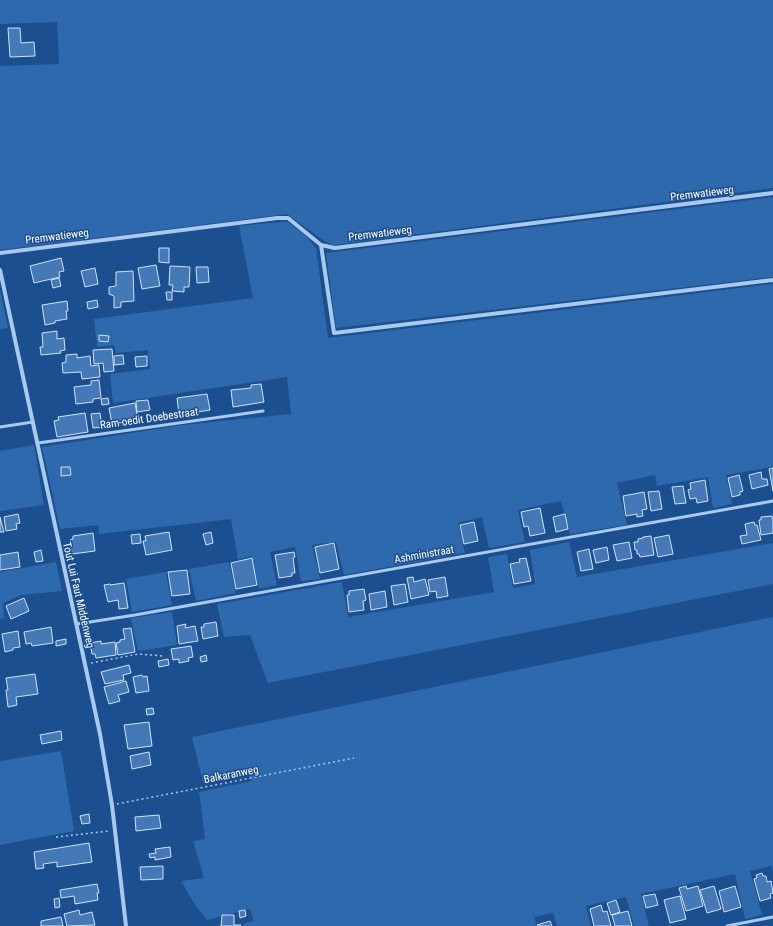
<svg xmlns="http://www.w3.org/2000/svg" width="773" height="926" viewBox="0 0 773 926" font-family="'Roboto Condensed',sans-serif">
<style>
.green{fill:#2e69ad}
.building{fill:#4478b7;stroke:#cfe3fa}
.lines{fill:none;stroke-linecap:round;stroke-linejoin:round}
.path{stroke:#a9c9ee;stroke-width:1.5;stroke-dasharray:2 3;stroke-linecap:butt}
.lane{stroke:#a9c9ee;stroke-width:3}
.street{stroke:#a9c9ee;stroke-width:4}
.labels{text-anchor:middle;stroke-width:3;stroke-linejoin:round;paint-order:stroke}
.street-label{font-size:11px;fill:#fff;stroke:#1b4f8f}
</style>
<rect width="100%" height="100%" fill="#1b4f8f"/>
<path class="green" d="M0 0H773V188L334 245 326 242 287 214 0 250V66L59 64 57 22 0 24Z
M773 197V277L336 328 326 253Z
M280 222H288L306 236 316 248 328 338 773 284V467L726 475 732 504 713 508 708 477 657 486 655 475 617 483 627 525 570 534 561 501 518 510 525 542 489 548 482 517 458 523 465 553 344 575 336 542 312 545 320 579 301 581 295 547 270 552 277 585 259 589 252 556 238 559 231 519 99 534 98 525 60 529 42 447 183 425 291 414 287 377 113 403 110 374 150 369 148 350 116 353 114 345 97 347 94 319 253 298 239 226Z
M0 290 8 328 0 329Z
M34 445 44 505 0 511V451Z
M569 542 577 577 773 543V584L268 683 250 635 224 637 217 604 342 582 348 617 494 592 488 557 507 554 513 588 535 584 530 550Z
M56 562 62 591 22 595 3 603 4 618 0 619V572Z
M229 562 236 593 196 601 189 569Z
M166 572 172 605 132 612 126 579Z
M172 612 177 645 138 651 131 618Z
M773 617V872L771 866 750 871 762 915 745 919 735 874 641 894 649 926H634L626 897 586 906 591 926H557L553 913 534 917 537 926H243L245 923 254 921 250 909 207 920 195 905 181 881 204 878 193 841 205 839 199 792 252 781 248 774 203 783 192 737Z
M61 751 74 831 0 845V761Z"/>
<path class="building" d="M8 28H20L21 43 34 42 35 56 10 57Z
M159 248H169V263L159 262Z
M61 258 64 271 59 272 60 277 34 283 30 266Z
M156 265 160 286 142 289 138 268Z
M170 266 190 267 189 287H184V292L172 291 173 285H169Z
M196 267H208L209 282 197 283Z
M95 268 98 284 85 287 81 271Z
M133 271 134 301 121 302V307L114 308V296L109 294V287L116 286V272Z
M59 278 61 286 53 288 51 280Z
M166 292H172V300H167Z
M97 300 98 307 88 309 87 302Z
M67 301 68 311H66L67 319 55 321V323L45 325 42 305Z
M57 331V339L64 338 65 350 60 351 61 353 41 355 40 347H43L42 333Z
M99 335 109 336 108 342 99 341Z
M112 349 114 371 104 372 103 363 94 364 93 350Z
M77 354V358L90 356 91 366 99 365 100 377 82 379 81 372 63 373 62 363 66 362V355Z
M123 355 124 364 114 365V356Z
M147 356V366L136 367 135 357Z
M99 380 101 398 93 399V402L76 404 74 387 91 385V381Z
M261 384 264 402 233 407 231 390 251 388V385Z
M207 394 210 410 179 415 177 398Z
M108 398 109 404 102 405 101 399Z
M148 400 150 410 137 412 136 401Z
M135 403 138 420 112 424 109 408Z
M85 413 88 432 57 437 54 421 59 420 58 417Z
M100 413 102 427 93 428 91 414Z
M61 467H70L71 475 61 476Z
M773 468V491L769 469Z
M761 472 762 479H767L768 485 752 489 749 475Z
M739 475 743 491 740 492V495L732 497 728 478Z
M705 480 708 501 697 503 696 498 690 499 688 490 691 489 690 483Z
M683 486 686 503 675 504 672 487Z
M659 491 662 509 651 511 648 492Z
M644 492 647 509 642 510 643 516 637 517V514L626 516 623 496Z
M540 508 545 533 530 536 528 526 524 527 521 512Z
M18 514 20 523 16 524 17 529 6 531 4 517Z
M565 514 568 529 556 532 553 517Z
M772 516 773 520V533L761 535 759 520H761V517Z
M0 517 4 532H0Z
M474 522 478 541 464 544 460 525Z
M754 522 755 525H757L761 540 742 544 740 536 747 535 745 524Z
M169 532 172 550 146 555 143 541H146L145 536Z
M211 532 213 543 206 545 203 534Z
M93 533 95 551 72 554 70 540 73 539V536Z
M140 534 141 543 132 544 131 535Z
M669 535 673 554 658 557 654 538Z
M651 536 654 555 640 557 639 554H637V550H635L634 542H638V539L643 538V537Z
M629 542 632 558 617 561 613 545Z
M334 543 339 569 320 573 315 547Z
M607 547 609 560 596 563 593 550Z
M589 549 593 569 581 571 577 552Z
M41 550 43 561 36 562 34 552Z
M18 552 20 567 0 570V555Z
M294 552 295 557 293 558 295 573H292V576L279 578 275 555Z
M252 558 257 585 236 589 231 563Z
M526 558 531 581 514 584 510 564 520 562 519 559Z
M187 570 190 594 172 596 168 572Z
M413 577 414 582 425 579 429 595 411 599 407 578Z
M445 577 448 596 437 598 436 591 430 592 428 580Z
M124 583 128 608 119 609 118 600 108 602 104 585 110 584V585Z
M405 584 408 602 394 605 391 586Z
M364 589 366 600 363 601 364 610 349 612 347 595H349V591Z
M385 591 387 607 371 610 369 594Z
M24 598 29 611 11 619 6 606Z
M216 622 218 636 203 639 201 627H204V624Z
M186 624 185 628 195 626 198 641 179 644 177 626Z
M51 627 53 643 32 646 31 643 26 644 24 632Z
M131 628 135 652 118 655 116 643 120 642V640L125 639 123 629Z
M18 631 20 647 13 648V650L5 652 2 634Z
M66 639V644L56 646V641Z
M101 641V644L115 642 116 655 96 658 95 654H92L90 643Z
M191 646 193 657 188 658 189 661 179 663V659L173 660 171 649Z
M206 655 207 661 201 662 200 657Z
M168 659 169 665 159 667 158 661Z
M129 665 131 673 123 675 124 680 105 684 101 672Z
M35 674 38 694 16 697 17 705 8 707 6 690H8L6 678Z
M142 675 143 677 147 676 149 691 136 693 133 677Z
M126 681 129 692 118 695 120 701 109 704 104 687Z
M153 708 154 714 147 715 146 709Z
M149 722 152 746 128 749 124 725Z
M61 731 62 740 42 744 40 735Z
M149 752 151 765 132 769 130 756Z
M89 814 90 823 82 824 80 816Z
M159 815 161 828 136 831 135 817Z
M89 843 92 862 57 867V862L43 864 44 868 36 869 34 852Z
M170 847 171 857 155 860V857L150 858 149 854 156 853 155 849Z
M163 866V879L141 880 140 867Z
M762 873 763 876H766L767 882 771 881 773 893 770 894 771 898 760 901 754 879 757 878 756 875Z
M97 884 99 893H97L98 900 75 904 74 896 61 898 60 890Z
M686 886 687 889 698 886 703 906 686 911 679 888Z
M714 886 721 909 707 913 700 890Z
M735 886 741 907 724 912 719 891Z
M655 894 658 905 646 908 643 896Z
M680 896 686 919 670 923 664 900Z
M59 898 60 907 55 908 54 899Z
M616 900 620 912 611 915 607 903Z
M601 905 603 912 607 911 611 926H594L590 909Z
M79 910 80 915 92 912 95 925 67 926 64 914Z
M245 910 246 916 240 918 239 911Z
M628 911 632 926H615L612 915Z
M222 915H234V925H241L240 926H221Z
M61 917 63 926H41V921Z
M550 921 552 926H538L537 925Z"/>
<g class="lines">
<path class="path" d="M91 663 139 654 163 656
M117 804 354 758
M56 837 109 831"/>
<path class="lane" d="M0 427 33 422
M38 443 263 411
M77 624 135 615 773 501
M727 926 773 917"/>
<path class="street" d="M321 245 334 333 773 280
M0 253 277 218H288L321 245 335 248 773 193
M0 270 100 734 112 805 126 926"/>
</g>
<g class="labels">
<g class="street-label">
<text transform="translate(702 193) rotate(-7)" y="4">Premwatieweg</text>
<text transform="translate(380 233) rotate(-7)" y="4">Premwatieweg</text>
<text transform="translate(57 236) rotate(-7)" y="4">Premwatieweg</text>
<text transform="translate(149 418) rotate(-8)" y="4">Ram-oedit Doebestraat</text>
<text transform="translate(424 554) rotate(-10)" y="4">Ashministraat</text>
<text transform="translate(79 595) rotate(77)" y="4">Tout Lui Faut Middenweg</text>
<text transform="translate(231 774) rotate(-11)" y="4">Balkaranweg</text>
</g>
</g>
</svg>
